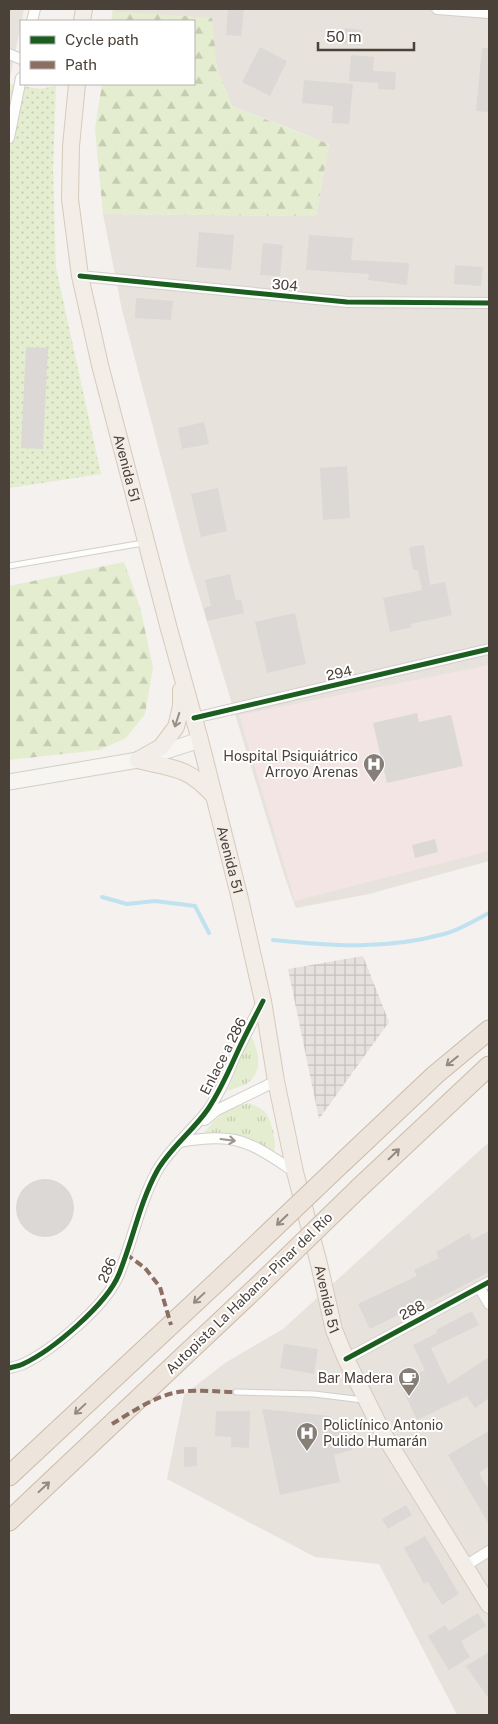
<svg xmlns="http://www.w3.org/2000/svg" width="498" height="1724" viewBox="0 0 498 1724" font-family="'Public Sans',sans-serif">
<style>
.residential{fill:#e7e2dc}
.industrial{fill:url(#industrial-grid)}
.medical{fill:#f2e5e3}
.grass{fill:url(#grass-tufts)}
.forest{fill:url(#forest-firs)}
.park{fill:url(#park-dots)}
.lines{fill:none;stroke-linecap:round;stroke-linejoin:round}
.stream{stroke:#c0e2f0;stroke-width:4}
.building{fill:#dcd8d5}
.service-casing{stroke:#d2cfcb;stroke-width:7}
.minor-casing{stroke:#d2cfcb;stroke-width:12}
.secondary-casing{stroke:#d4cec6;stroke-width:17}
.primary-casing{stroke:#d6cabb;stroke-width:18}
.motorway-casing{stroke:#cbbbaa;stroke-width:21}
.service{stroke:#fdfdfc;stroke-width:5}
.minor{stroke:#fdfdfc;stroke-width:10}
.secondary{stroke:#f7f5f1;stroke-width:15}
.primary{stroke:#f2ede6;stroke-width:16}
.motorway{stroke:#ede5db;stroke-width:19}
.motorway-bridge-casing{stroke:#cbbbaa;stroke-width:21;stroke-linecap:butt}
.motorway-bridge{stroke:#ede5db;stroke-width:19}
.quiet{stroke:#8d6e63;stroke-width:4;stroke-dasharray:8 4;stroke-linecap:butt}
.cycleway-casing{stroke:#fff;stroke-width:8}
.cycleway{stroke:#1b5e20;stroke-width:5}
.oneway{stroke:#968e87}
.oneway2{stroke:#938b82}
.oneway3{stroke:#9b9691}
.labels{text-anchor:middle;stroke-width:4;stroke-linejoin:round;paint-order:stroke}
.street-label{font-size:14px;fill:#4a4139;stroke:#fff}
.poi-label{font-size:14px;fill:#4a4139;stroke:#fff;text-anchor:end}
</style>
<defs>
<pattern id="industrial-grid" width="8" height="8" patternUnits="userSpaceOnUse" patternTransform="scale(1.25)"><rect width="8" height="8" fill="#e6e1de"/><path d="M0 4h8M4 0v8" fill="none" stroke="#c7c2bf"/></pattern>
<pattern id="grass-tufts" width="24" height="20" patternUnits="userSpaceOnUse" patternTransform="scale(1.25)"><rect width="24" height="20" fill="#e4edcf"/><path d="M3 7l-1-3M5 7V3M7 7l1-3M15 17l-1-3M17 17v-4M19 17l1-3" fill="none" stroke="#c5ccb2"/></pattern>
<pattern id="forest-firs" width="22" height="20" patternUnits="userSpaceOnUse" patternTransform="scale(1.25)"><rect width="22" height="20" fill="#e4edcf"/><path d="M5 1l3.5 6h-7zM16 11l3.5 6h-7z" fill="#c5ccb2"/></pattern>
<pattern id="park-dots" width="8" height="8" patternUnits="userSpaceOnUse" patternTransform="scale(1.25)"><rect width="8" height="8" fill="#e4edcf"/><path d="M2 2h.1M6 6h.1" fill="none" stroke="#c5ccb2" stroke-width="1.8" stroke-linecap="round"/></pattern>
</defs>
<rect width="100%" height="100%" fill="#f4f1ee"/>
<path class="residential" d="M9 9H24L9 83Z
M113 9H489V861L369 894 296 908 285 878 187 556 122 310 103 214 316 216 329 144 232 106 217 69 211 18 112 15Z
M489 1142V1715H457L379 1564 315 1557 167 1479 184 1395 225 1363 283 1329Z"/>
<path class="industrial" d="M363 956 389 1022 319 1119 288 969Z"/>
<path class="medical" d="M489 665V851L295 901 239 715Z"/>
<path class="grass" d="M248 1038H252C260 1053 262 1074 246 1084 240 1087 233 1089 227 1091Z
M248 1103C265 1109 269 1114 273 1131 274 1138 276 1143 274 1151L244 1137 228 1133 203 1134C219 1114 225 1111 248 1103Z"/>
<path class="forest" d="M113 11 212 18 217 69 232 106 292 130 329 144 316 216 103 214 95 129 102 84H194V21H111Z
M124 562 140 607 153 667 145 714 126 738 99 750 9 760V586Z"/>
<path class="park" d="M9 84 40 89 56 86 53 170 56 268 101 474 9 488Z"/>
<g class="lines">
<path class="stream" d="M102 897 127 904 155 901 195 906 209 933
M273 940C332 946 386 950 444 934 460 930 475 920 489 913"/>
</g>
<path class="building" d="M228 9H244L241 36 226 35Z
M345 28 362 30 360 45 343 44Z
M260 47 287 61 270 96 242 82Z
M482 48H489V112L476 111Z
M351 55 374 57 373 71 396 72 395 90 378 89V83L349 81Z
M304 80 353 84 349 124 332 123 333 106 302 103Z
M199 232 234 235 231 270 196 267Z
M309 235 353 238 351 260 409 263 407 285 368 280 369 274 306 270Z
M263 243 283 245 280 276 260 275Z
M455 265 483 267 481 286 454 284Z
M136 298 173 301 171 320 135 318Z
M26 347 48 348 43 449 21 448Z
M204 422 209 444 182 449 178 428Z
M347 466 350 518 323 520 320 468Z
M218 488 227 531 201 537 191 494Z
M424 545 430 585 445 582 452 615 411 624 412 627 390 632 383 598 422 590 418 570H413L409 547Z
M230 574 236 601 241 599 244 613 207 621 204 608 211 606 205 580Z
M295 613 306 664 267 673 255 622Z
M417 713 419 722 451 715 463 766 387 783 373 723Z
M435 839 438 852 415 858 412 845Z
M16 1208a29 29 0 1 1 58 0a29 29 0 1 1-58 0Z
M489 1231V1272L455 1290 430 1302 428 1300 370 1329 358 1304 417 1276 414 1270 439 1258 436 1252 469 1233 472 1240Z
M472 1311 479 1325 431 1348 448 1384 489 1357V1398L475 1408 467 1396 417 1420 399 1382 425 1370 413 1345 437 1333 436 1330Z
M284 1344 318 1349 314 1374 280 1368Z
M262 1409 330 1416 333 1432 348 1429 352 1450 334 1455 340 1482 280 1495Z
M216 1411H250L249 1448 231 1447V1437L215 1436Z
M489 1431V1466L479 1473 489 1490V1524L448 1455Z
M184 1447H197V1466L184 1467Z
M406 1505 412 1515 388 1529 382 1519Z
M425 1536 459 1594 442 1605 428 1582 424 1584 404 1548Z
M478 1613 486 1626 461 1641 470 1657 449 1670 428 1636 445 1625 449 1631Z
M489 1652V1699L466 1666Z"/>
<g class="lines">
<g class="service-casing">
<path id="service" d="M9 566 143 543
M236 1392 314 1394 363 1400"/>
</g>
<g class="minor-casing">
<path id="minor" d="M437 9 489 13
M32 21 35 9
M9 54 21 59
M9 138 21 78
M80 276 347 302 489 303
M194 718 489 649
M205 1120 217 1110 276 1081
M179 1142C196 1139 213 1137 229 1139 253 1142 275 1159 295 1172
M479 1287 489 1304
M346 1359 489 1282
M9 1368C13 1367 19 1366 23 1364 53 1350 107 1305 119 1274 133 1240 139 1204 157 1171 170 1148 192 1131 208 1110 220 1093 227 1075 235 1056 244 1038 253 1020 262 1002
M465 1566 489 1551"/>
</g>
<g class="secondary-casing">
<path id="secondary" d="M9 782 138 760 200 740"/>
</g>
<g class="primary-casing">
<g id="primary">
<path d="M82 21 84 9"/>
<path id="s1" d="M77 84 71 146 70 199 80 276 100 365 169 629 200 740 240 899 263 1001 276 1081 295 1172 319 1264 334 1330 346 1359 384 1435 489 1605"/>
<path d="M138 760 161 747 176 727 181 706V690"/>
<path d="M138 760C173 769 187 766 213 795"/>
</g>
</g>
<g class="motorway-casing">
<path id="motorway" d="M343 1162 435 1075 489 1030
M359 1188 489 1066
M9 1476 235 1265
M9 1521 257 1287"/>
</g>
<use href="#service" class="service"/>
<use href="#minor" class="minor"/>
<use href="#secondary" class="secondary"/>
<use href="#primary" class="primary"/>
<use href="#motorway" class="motorway"/>
<g class="motorway-bridge-casing">
<path id="motorway-bridge" d="M235 1265 343 1162
M257 1287 359 1188"/>
</g>
<use href="#motorway-bridge" class="motorway-bridge"/>
<path class="quiet" d="M126 1254 145 1268 160 1287 171 1325
M112 1424C132 1412 155 1396 178 1392 196 1389 218 1392 236 1392"/>
<g class="cycleway-casing">
<path id="cycleway" d="M80 276 347 302 489 303
M194 718 489 649
M346 1359 489 1282
M9 1368C13 1367 19 1366 23 1364 53 1350 107 1304 119 1274 133 1240 139 1204 157 1171 170 1148 193 1131 208 1109 220 1091 227 1075 236 1055 244 1037 254 1019 263 1001"/>
</g>
<use href="#cycleway" class="cycleway"/>
</g>
<defs><path id="oneway-shaft" d="M-6 0H5M1.5-3L5.5 0L1.5 3" fill="none" stroke-width="1.6" stroke-linecap="round" stroke-linejoin="round" transform="scale(1.25)"/></defs>
<use class="oneway" href="#oneway-shaft" transform="translate(177 720) rotate(108)"/>
<g class="oneway2">
<use href="#oneway-shaft" transform="translate(452 1061) rotate(141)"/>
<use href="#oneway-shaft" transform="translate(394 1154) rotate(-44)"/>
<use href="#oneway-shaft" transform="translate(282 1220) rotate(136)"/>
<use href="#oneway-shaft" transform="translate(199 1298) rotate(137)"/>
<use href="#oneway-shaft" transform="translate(80 1409) rotate(137)"/>
<use href="#oneway-shaft" transform="translate(44 1487) rotate(-43)"/>
</g>
<use class="oneway3" href="#oneway-shaft" transform="translate(228 1140) rotate(7)"/>
<defs>
<g id="hospital-pin" transform="scale(1.125)"><path d="M0 17L-7.5 6A9.5 9.5 0 1 1 7.5 6Z" fill="#867f78" stroke="#fff"/><path d="M-5-5h3v3.5h4V-5h3V5h-3V1.5h-4V5h-3Z" fill="#fff"/></g>
<g id="cafe-pin" transform="scale(1.125)"><path d="M0 17L-7.5 6A9.5 9.5 0 1 1 7.5 6Z" fill="#867f78" stroke="#fff"/><path d="M-5.5-4.5H6V0H3Q3 3.5 0 3.5H-2.5Q-5.5 3.5-5.5 0ZM3-3.2v2h1.7v-2ZM-6 4.5H4V6H-6Z" fill="#fff"/></g>
</defs>
<g fill-rule="evenodd">
<use href="#hospital-pin" x="374" y="764"/>
<use href="#cafe-pin" x="409" y="1378"/>
<use href="#hospital-pin" x="307" y="1433"/>
</g>
<g class="labels">
<g class="street-label">
<text transform="translate(285 285) rotate(5)" y="5">304</text>
<text dy="5" stroke="none"><textPath href="#s1" startOffset="391">Avenida 51</textPath></text>
<text transform="translate(339 673) rotate(-13)" y="5">294</text>
<text dy="5" stroke="none"><textPath href="#s1" startOffset="796">Avenida 51</textPath></text>
<text transform="translate(223 1056) rotate(-63)" y="5">Enlace a 286</text>
<text transform="translate(107 1270) rotate(-67)" y="5">286</text>
<text transform="translate(249 1293) rotate(-44)" y="5">Autopista La Habana - Pinar del Río</text>
<text dy="5" stroke="none"><textPath href="#s1" startOffset="1246">Avenida 51</textPath></text>
<text transform="translate(412 1310) rotate(-28)" y="5">288</text>
</g>
<g class="poi-label">
<text x="358" y="761">Hospital Psiquiátrico<tspan x="358" dy="16">Arroyo Arenas</tspan></text>
<text x="393" y="1383">Bar Madera</text>
<text x="323" y="1430" text-anchor="start">Policlínico Antonio<tspan x="323" dy="16">Pulido Humarán</tspan></text>
</g>
</g>
<rect width="498" height="1724" fill="none" stroke="#4a4139" stroke-width="20"/>
<rect x="20" y="20" width="175" height="65" fill="#ffffff" stroke="#b7b3b0"/>
<rect x="30" y="36" width="25" height="8" fill="#1b5e20" stroke="#b7b3b0"/>
<text x="65" y="45" font-size="15" fill="#4a4139">Cycle path</text>
<rect x="30" y="61" width="25" height="8" fill="#8d6e63" stroke="#b7b3b0"/>
<text x="65" y="70" font-size="15" fill="#4a4139">Path</text>
<path d="M318 42v8h96v-8" fill="none" stroke="#4a4139" stroke-width="2.5"/>
<text x="326" y="42" font-size="15" fill="#4a4139" stroke="#ffffff" stroke-width="4" paint-order="stroke">50 m</text>
</svg>
